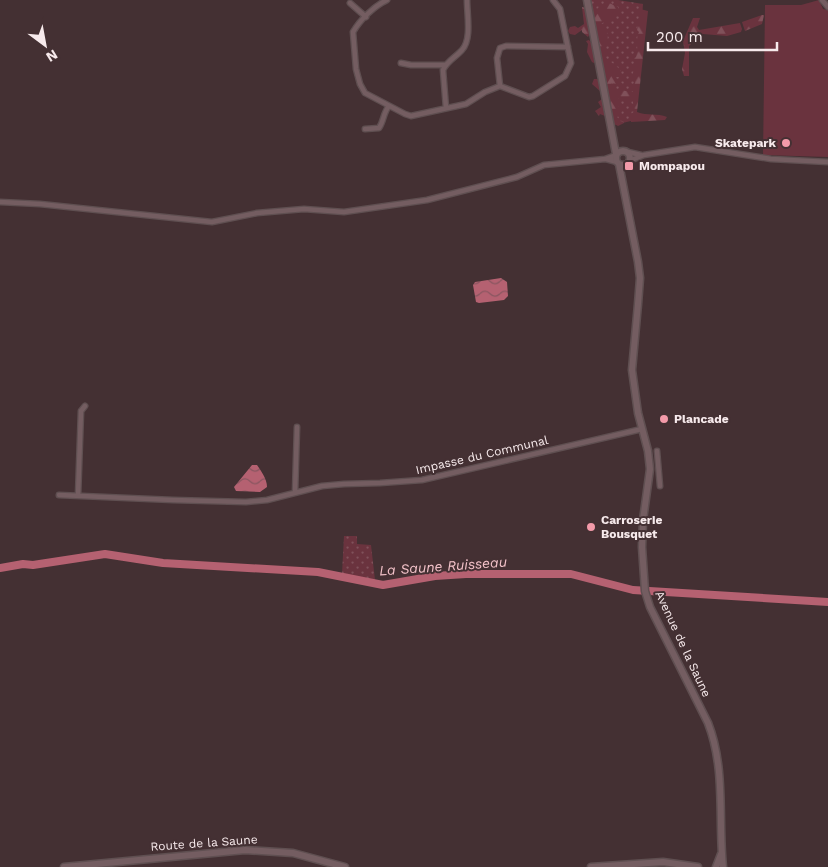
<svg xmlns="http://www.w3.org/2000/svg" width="828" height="867" viewBox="0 0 828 867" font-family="'Work Sans',sans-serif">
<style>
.grass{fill:url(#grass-dots)}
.forest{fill:url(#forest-firs)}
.pitch{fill:#6a333e}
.water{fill:url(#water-waves)}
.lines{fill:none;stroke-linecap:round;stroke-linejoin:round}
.river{stroke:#b56171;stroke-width:8}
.street-casing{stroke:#5f4f51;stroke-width:7}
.secondary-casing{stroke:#5f4f51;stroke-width:9}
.street{stroke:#745d61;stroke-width:4.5}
.secondary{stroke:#745d61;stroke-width:6}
.poi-dot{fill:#f39aa9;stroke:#443033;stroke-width:2}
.labels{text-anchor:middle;stroke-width:4;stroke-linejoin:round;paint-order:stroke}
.poi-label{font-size:12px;font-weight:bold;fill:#f7eaec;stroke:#443033;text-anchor:start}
.street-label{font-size:12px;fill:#f7eaec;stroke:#443033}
.water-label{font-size:14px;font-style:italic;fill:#f5c4cb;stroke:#443033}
</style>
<defs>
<pattern id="grass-dots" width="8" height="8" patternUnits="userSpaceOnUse" patternTransform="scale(1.25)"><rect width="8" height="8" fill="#6a333e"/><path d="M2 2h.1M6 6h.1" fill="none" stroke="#80515a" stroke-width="1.8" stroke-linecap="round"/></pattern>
<pattern id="forest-firs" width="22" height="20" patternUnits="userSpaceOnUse" patternTransform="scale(1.25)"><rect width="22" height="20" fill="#6a333e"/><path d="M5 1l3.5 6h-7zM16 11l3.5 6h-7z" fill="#80515a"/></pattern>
<pattern id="water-waves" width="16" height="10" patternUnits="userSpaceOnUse" patternTransform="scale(1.25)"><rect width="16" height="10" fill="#b56171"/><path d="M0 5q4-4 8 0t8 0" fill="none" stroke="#8a5660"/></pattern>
</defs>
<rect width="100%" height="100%" fill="#443033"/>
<path class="grass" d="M591 0H618L643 4 635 120 614 125Z
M344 536H357V544L371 545 375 580 342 574Z"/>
<path class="forest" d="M609 3 618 7 619 11 616 14 612 15 609 21 599 24 604 25C609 31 609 45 604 51L606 58 621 70 619 77H613L623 84 619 85 612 83 610 86 612 89 633 92 635 82 632 75 636 66 634 58 636 57C639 49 635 39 639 32L637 30 640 9 648 11 637 112C647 116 657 113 667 117L665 120 631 122V114L635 111 632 98 629 100H621L619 98 617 101 618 106 622 109 621 114 617 117 624 123 618 126 611 122V119L606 118 605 116 600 114 599 116 595 111 601 107 598 102 602 99 605 100 606 95 603 94 602 89 600 91 592 84 594 79H597L602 83 604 81 603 67 605 66 599 62 600 52 595 53 594 58 596 61 594 63 592 62 587 52 588 44 586 41 589 40 595 48 596 47 592 17 589 15V28L591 31 588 37 582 32V30L575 35 570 34 568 31 570 27 575 26 578 28 584 24 582 7 590 9 591 5H594L596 10 599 7 603 9V4Z
M762 15H764L762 24 745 31 742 22Z
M693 18H700L697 27 699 30 740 23 742 29 741 32 727 36 703 34 698 37 689 46V76H684L682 69 685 53 683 41Z"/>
<path class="pitch" d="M819 0 823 9 828 10V157L763 155 765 5H801Z"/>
<path class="water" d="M501 278 507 282 508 296 504 300 479 303 476 302 473 285 475 282Z
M252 465H257C261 471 267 479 267 487L260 492 236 491 234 487Z"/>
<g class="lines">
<path class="river" d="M0 568 23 564 33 565 105 554 163 563 318 572 383 585 435 576 466 574H571L633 590 828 602"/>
<g class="street-casing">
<path id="street" d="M387 0C374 6 360 20 353 32L356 69 360 84 365 93 405 114 411 116 466 104 485 92 500 86 529 97 533 96 565 76 571 63 560 9 553 0
M822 0 828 7
M350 3 366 17
M401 63 411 65H445
M500 86 497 58 500 48 506 46 568 47
M446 108 443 70C447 61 456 57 462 50 472 39 467 15 467 0
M365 129 379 128C384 121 383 113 389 106
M628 152 641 155
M606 159 617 162
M629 161 644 155 695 147 771 159 828 162
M0 202 40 204 212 222 257 213 304 209 344 212 427 200 517 177 544 165 605 159 616 155
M657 451 660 486
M295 493 297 427
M59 495 173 500 246 502 267 500 322 486 344 484 380 483 422 480 642 429
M78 496 81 411 85 406"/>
</g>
<g class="secondary-casing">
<path id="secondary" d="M587 0 616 154
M616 158a7 7 0 1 1 14 0a7 7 0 1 1-14 0Z
M619 164 638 262 640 278 638 304 632 370 638 413 648 451 650 469 643 520 642 547 645 591 650 607 708 723C726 769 718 819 723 867
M64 867 245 850 293 853 345 867
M591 867 663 862 698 867
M716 867 721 854"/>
</g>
<use href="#street" class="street"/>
<use href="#secondary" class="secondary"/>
</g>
<g class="poi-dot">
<circle cx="786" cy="143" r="5"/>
<rect x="624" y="161" width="10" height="10" rx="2.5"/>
<circle cx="664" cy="419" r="5"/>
<circle cx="591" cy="527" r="5"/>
</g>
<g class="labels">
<g class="poi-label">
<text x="776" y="147" text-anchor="end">Skatepark</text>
<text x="639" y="170">Mompapou</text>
<text x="674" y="423">Plancade</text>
<text x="601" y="524">Carroserie<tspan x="601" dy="14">Bousquet</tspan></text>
</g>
<g class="street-label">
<text transform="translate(482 455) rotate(-13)" y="4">Impasse du Communal</text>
<text transform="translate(683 644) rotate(65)" y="4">Avenue de la Saune</text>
<text transform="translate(204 843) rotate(-4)" y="4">Route de la Saune</text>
</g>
<g class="water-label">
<text transform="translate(443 566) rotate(-4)" y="5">La Saune Ruisseau</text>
</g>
</g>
<g transform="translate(45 45) rotate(148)" stroke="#443033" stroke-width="4" paint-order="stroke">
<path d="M0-4L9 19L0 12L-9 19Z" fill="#f7eaec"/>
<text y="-8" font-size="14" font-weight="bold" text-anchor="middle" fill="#f7eaec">N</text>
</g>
<path d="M648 42v8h129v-8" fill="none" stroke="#f7eaec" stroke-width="2.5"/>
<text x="656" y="42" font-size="15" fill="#f7eaec" stroke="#443033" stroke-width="4" paint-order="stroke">200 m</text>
</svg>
